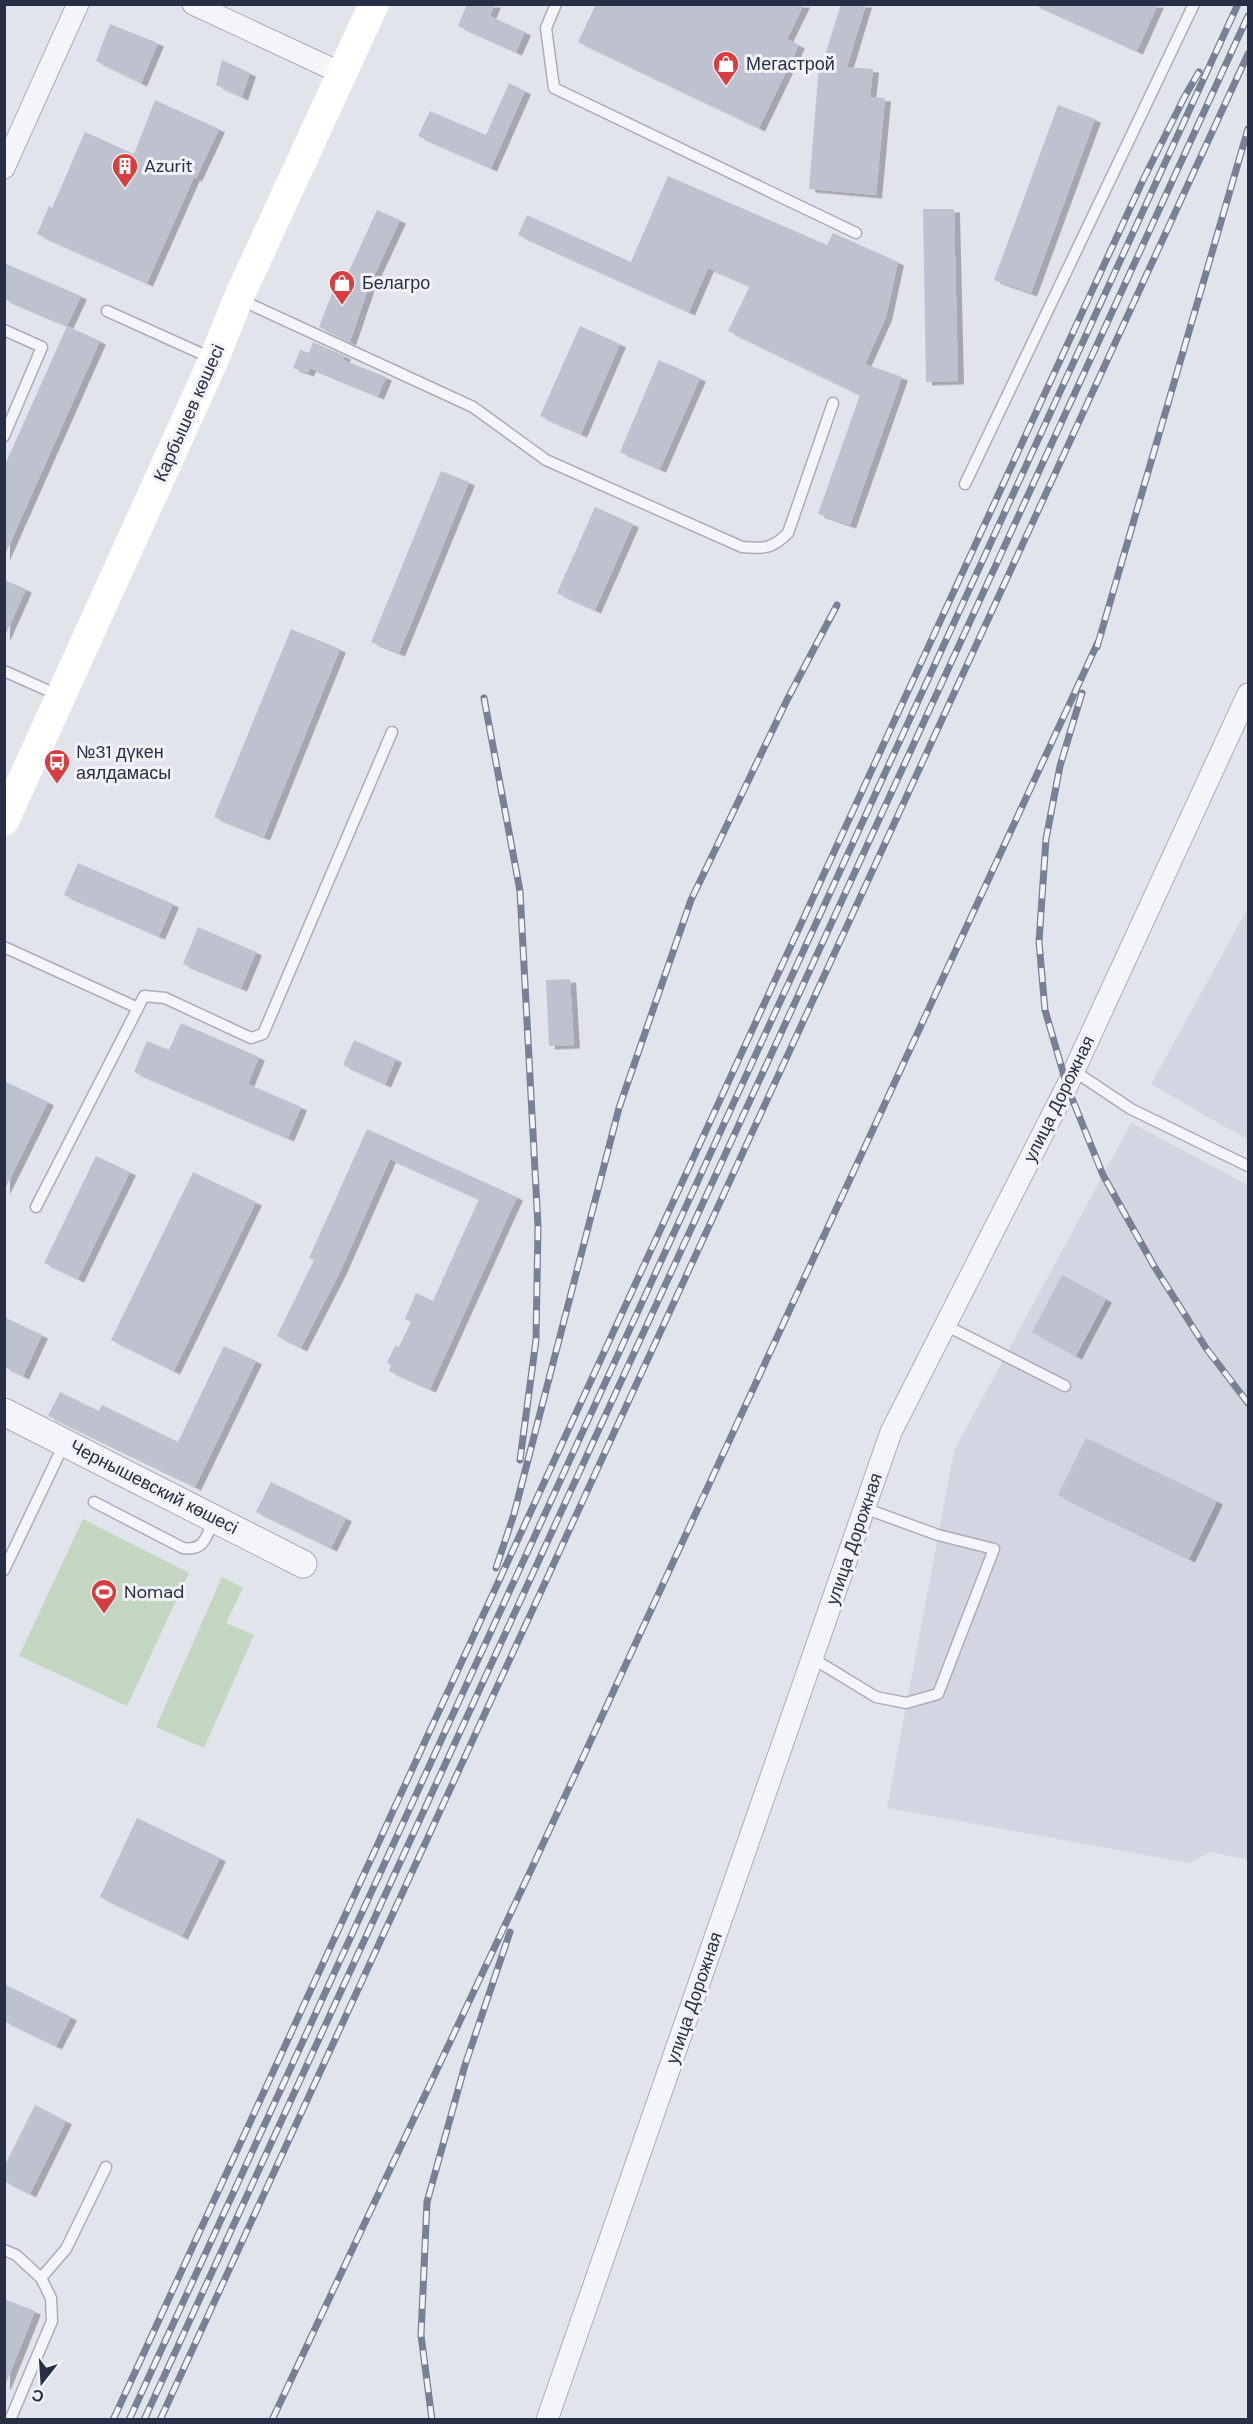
<svg xmlns="http://www.w3.org/2000/svg" width="1253" height="2424" viewBox="0 0 1253 2424" font-family="'DM Sans',sans-serif">
<style>
.built{fill:#d3d6e0}
.green{fill:#c4d5c2}
.building{fill:#bec2ce;filter:url(#shadow)}
.lines{fill:none;stroke-linecap:round;stroke-linejoin:round}
.service-casing{stroke:#aaadb9;stroke-width:13}
.minor-casing{stroke:#aaadb9;stroke-width:23}
.tertiary-casing{stroke:#aaadb9;stroke-width:29}
.service{stroke:#f4f5f9;stroke-width:10}
.minor{stroke:#f4f5f9;stroke-width:21}
.tertiary{stroke:#f4f5f9;stroke-width:27}
.secondary{stroke:#fff;stroke-width:30}
.rail-casing{stroke:#798096;stroke-width:7}
.rail{stroke:#f1f3f8;stroke-width:4.5;stroke-dasharray:14;stroke-linecap:butt}
.labels{text-anchor:middle;stroke-width:6;stroke-linejoin:round;paint-order:stroke}
.poi-label{font-size:18px;fill:#282e44;stroke:#f1f3f8;text-anchor:start}
.street-label{font-size:18px;fill:#282e44;stroke:#f1f3f8}
</style>
<defs>
<filter id="shadow"><feDropShadow dx="6" dy="3.5" stdDeviation="0" flood-color="#0004"/></filter>
</defs>
<rect width="100%" height="100%" fill="#e1e4eb"/>
<path class="built" d="M1248 908V1140L1151 1084Z
M1131 1123 1248 1185V1860L1211 1852 1189 1863 887 1808 954 1451Z"/>
<path class="green" d="M83 1519 189 1573 127 1706 19 1656Z
M222 1577 243 1588 226 1623 254 1635 204 1748 156 1727Z"/>
<path class="building" d="M467 4H495L490 16 525 32 516 52 458 26Z
M596 4H804L787 39 799 45 759 128 578 42Z
M841 4H866L847 67 873 69 870 97 885 98 876 195 809 189 819 65H822Z
M1033 4H1158L1137 51Z
M110 24 158 43 141 83 96 61Z
M222 60 250 73 242 97 216 85Z
M509 83 525 91 491 168 418 136 430 111 486 135Z
M155 100 219 129 196 178 194 177 147 283 37 234 49 206 52 208 85 132 134 154Z
M1058 105 1095 119 1031 293 994 280Z
M668 176 827 245 833 233 898 262 886 317 865 364 902 377 850 525 818 514 860 395 728 331 750 286 708 268 689 312 518 235 527 215 631 262Z
M923 209H954L958 381 926 382Z
M377 210 400 220 368 289 350 342 319 327 338 278 345 280Z
M4 263 81 296 67 326 100 341 4 557V467L67 326 4 299Z
M580 326 620 344 581 434 540 416Z
M313 342 345 356 343 360 386 377 378 396 310 368 308 373 293 368 300 350 309 353Z
M659 360 700 378 660 469 620 452Z
M441 471 469 482 399 653 371 642Z
M595 507 633 524 595 610 557 593Z
M4 580 26 589 4 638Z
M291 629 340 649 264 837 214 817Z
M78 863 173 904 159 936 64 895Z
M198 927 256 952 241 988 183 964Z
M570 979 574 1045 549 1046 546 980Z
M181 1023 259 1057 248 1084 301 1107 288 1138 134 1072 147 1041 169 1050Z
M354 1040 396 1059 385 1084 343 1065Z
M4 1081 48 1102 4 1191Z
M367 1129 517 1197 430 1389 389 1371 391 1365 387 1363 395 1346 399 1347 411 1322 405 1319 416 1293 433 1301 479 1199 390 1159 340 1272 301 1348 277 1336 314 1260 309 1258Z
M96 1156 130 1172 78 1279 44 1263Z
M193 1172 256 1202 174 1371 111 1340Z
M1062 1275 1106 1299 1076 1356 1032 1332Z
M4 1317 42 1335 23 1376 4 1367Z
M224 1346 256 1361 195 1487 48 1416 60 1392 99 1411 102 1405 178 1442Z
M1086 1438 1217 1501 1189 1559 1058 1495Z
M271 1482 346 1518 331 1548 256 1512Z
M137 1818 220 1858 182 1936 100 1897Z
M4 1984 71 2017 56 2046 4 2021Z
M35 2105 66 2121 30 2194 4 2181V2167Z
M4 2299 35 2311 5 2386 4 2385Z"/>
<g class="lines">
<g class="service-casing">
<path id="service" d="M556 4 546 28 554 88 856 233
M241 300 473 407 546 460 742 547C764 549 772 549 788 533L833 403
M107 311 211 358
M4 330 42 347 4 436
M965 484 1194 4
M4 671 58 695
M4 947 138 1008
M1074 1071 1131 1109 1248 1166
M36 1207 144 996 165 998 251 1038 263 1034 392 732
M945 1325 1065 1386
M94 1502 183 1548C205 1551 206 1537 214 1519
M4 1570 65 1442
M812 1658 876 1697 906 1703 938 1694 994 1549 938 1535 864 1508
M4 2250 16 2255 41 2278 51 2298 52 2321 10 2420
M41 2278 66 2249 106 2167"/>
</g>
<g class="minor-casing">
<path id="minor" d="M193 4 343 74
M4 168 78 4
M547 2420 891 1432 1067 1086 1248 694"/>
</g>
<g class="tertiary-casing">
<path id="tertiary" d="M4 1412 303 1564"/>
</g>
<use href="#service" class="service"/>
<use href="#minor" class="minor"/>
<use href="#tertiary" class="tertiary"/>
<path class="secondary" d="M4 821 214 359 238 299 374 4"/>
<g class="rail-casing">
<path id="rail" d="M1097 647 1248 129
M1082 693 1060 766 1046 839 1039 942 1045 1010 1067 1086 1103 1175 1154 1266 1206 1348 1248 1403
M484 698 520 891 538 1226 536 1340 520 1460
M496 1568 514 1514 619 1108 691 900 787 700 837 605
M113 2420 1143 180 1185 96 1199 72
M129 2420 1238 4
M144 2420 1248 16
M160 2420 1248 54
M272 2420 530 1872 1099 640
M432 2420 421 2335 427 2202 465 2065 510 1932"/>
</g>
<use href="#rail" class="rail"/>
</g>
<defs>
<g id="shop-pin" transform="scale(1.35)"><path d="M0 17L-7.5 6A9.5 9.5 0 1 1 7.5 6Z" fill="#d83e41" stroke="#f1f3f8"/><path d="M-5-2.5h2.3a2.7 3.5 0 0 1 5.4 0H5L5.5 6h-11ZM-1.5-2.5h3a1.5 2.3 0 0 0-3 0Z" fill="#fff"/></g>
<g id="building-pin" transform="scale(1.35)"><path d="M0 17L-7.5 6A9.5 9.5 0 1 1 7.5 6Z" fill="#d83e41" stroke="#f1f3f8"/><path d="M-4-6H4V6H1V3H-1V6H-4ZM-2.5-4.3h1.7v1.8h-1.7ZM.8-4.3h1.7v1.8H.8ZM-2.5-1h1.7V.8h-1.7ZM.8-1h1.7V.8H.8Z" fill="#fff"/></g>
<g id="bus-pin" transform="scale(1.35)"><path d="M0 17L-7.5 6A9.5 9.5 0 1 1 7.5 6Z" fill="#d83e41" stroke="#f1f3f8"/><path d="M-5-6H5V4H4V6H2V4H-2V6H-4V4H-5ZM-3.5-4V0h7V-4ZM-3.5 1.2v1.5H-2V1.2ZM2 1.2v1.5H3.5V1.2Z" fill="#fff"/></g>
<g id="stadium-pin" transform="scale(1.35)"><path d="M0 17L-7.5 6A9.5 9.5 0 1 1 7.5 6Z" fill="#d83e41" stroke="#f1f3f8"/><path d="M0-5a6.5 5 0 1 0 0 10a6.5 5 0 1 0 0-10ZM-3.5-1.8h7v3.6h-7Z" fill="#fff"/></g>
</defs>
<g fill-rule="evenodd">
<use href="#shop-pin" x="726" y="64"/>
<use href="#building-pin" x="125" y="166"/>
<use href="#shop-pin" x="342" y="283"/>
<use href="#bus-pin" x="57" y="762"/>
<use href="#stadium-pin" x="104" y="1592"/>
</g>
<g class="labels">
<g class="poi-label">
<text x="746" y="70">Мегастрой</text>
<text x="144" y="172">Azurit</text>
<text x="362" y="289">Белагро</text>
<text x="76" y="758">№31 дүкен<tspan x="76" dy="21">аялдамасы</tspan></text>
<text x="124" y="1598">Nomad</text>
</g>
<g class="street-label">
<text transform="translate(189 413) rotate(-66)" y="6">Карбышев көшесі</text>
<text transform="translate(1059 1099) rotate(-64)" y="6">улица Дорожная</text>
<text transform="translate(154 1487) rotate(27)" y="6">Чернышевский көшесі</text>
<text transform="translate(854 1539) rotate(-71)" y="6">улица Дорожная</text>
<text transform="translate(694 1998) rotate(-71)" y="6">улица Дорожная</text>
</g>
</g>
<rect width="1253" height="2424" fill="none" stroke="#282e44" stroke-width="12"/>
<g transform="translate(42 2382) rotate(197)" stroke="#f1f3f8" stroke-width="4.5" paint-order="stroke">
<path d="M0-4.5L10 22L0 15L-10 22Z" fill="#282e44"/>
<text y="-9" font-size="16" font-weight="bold" text-anchor="middle" fill="#282e44">С</text>
</g>
</svg>
